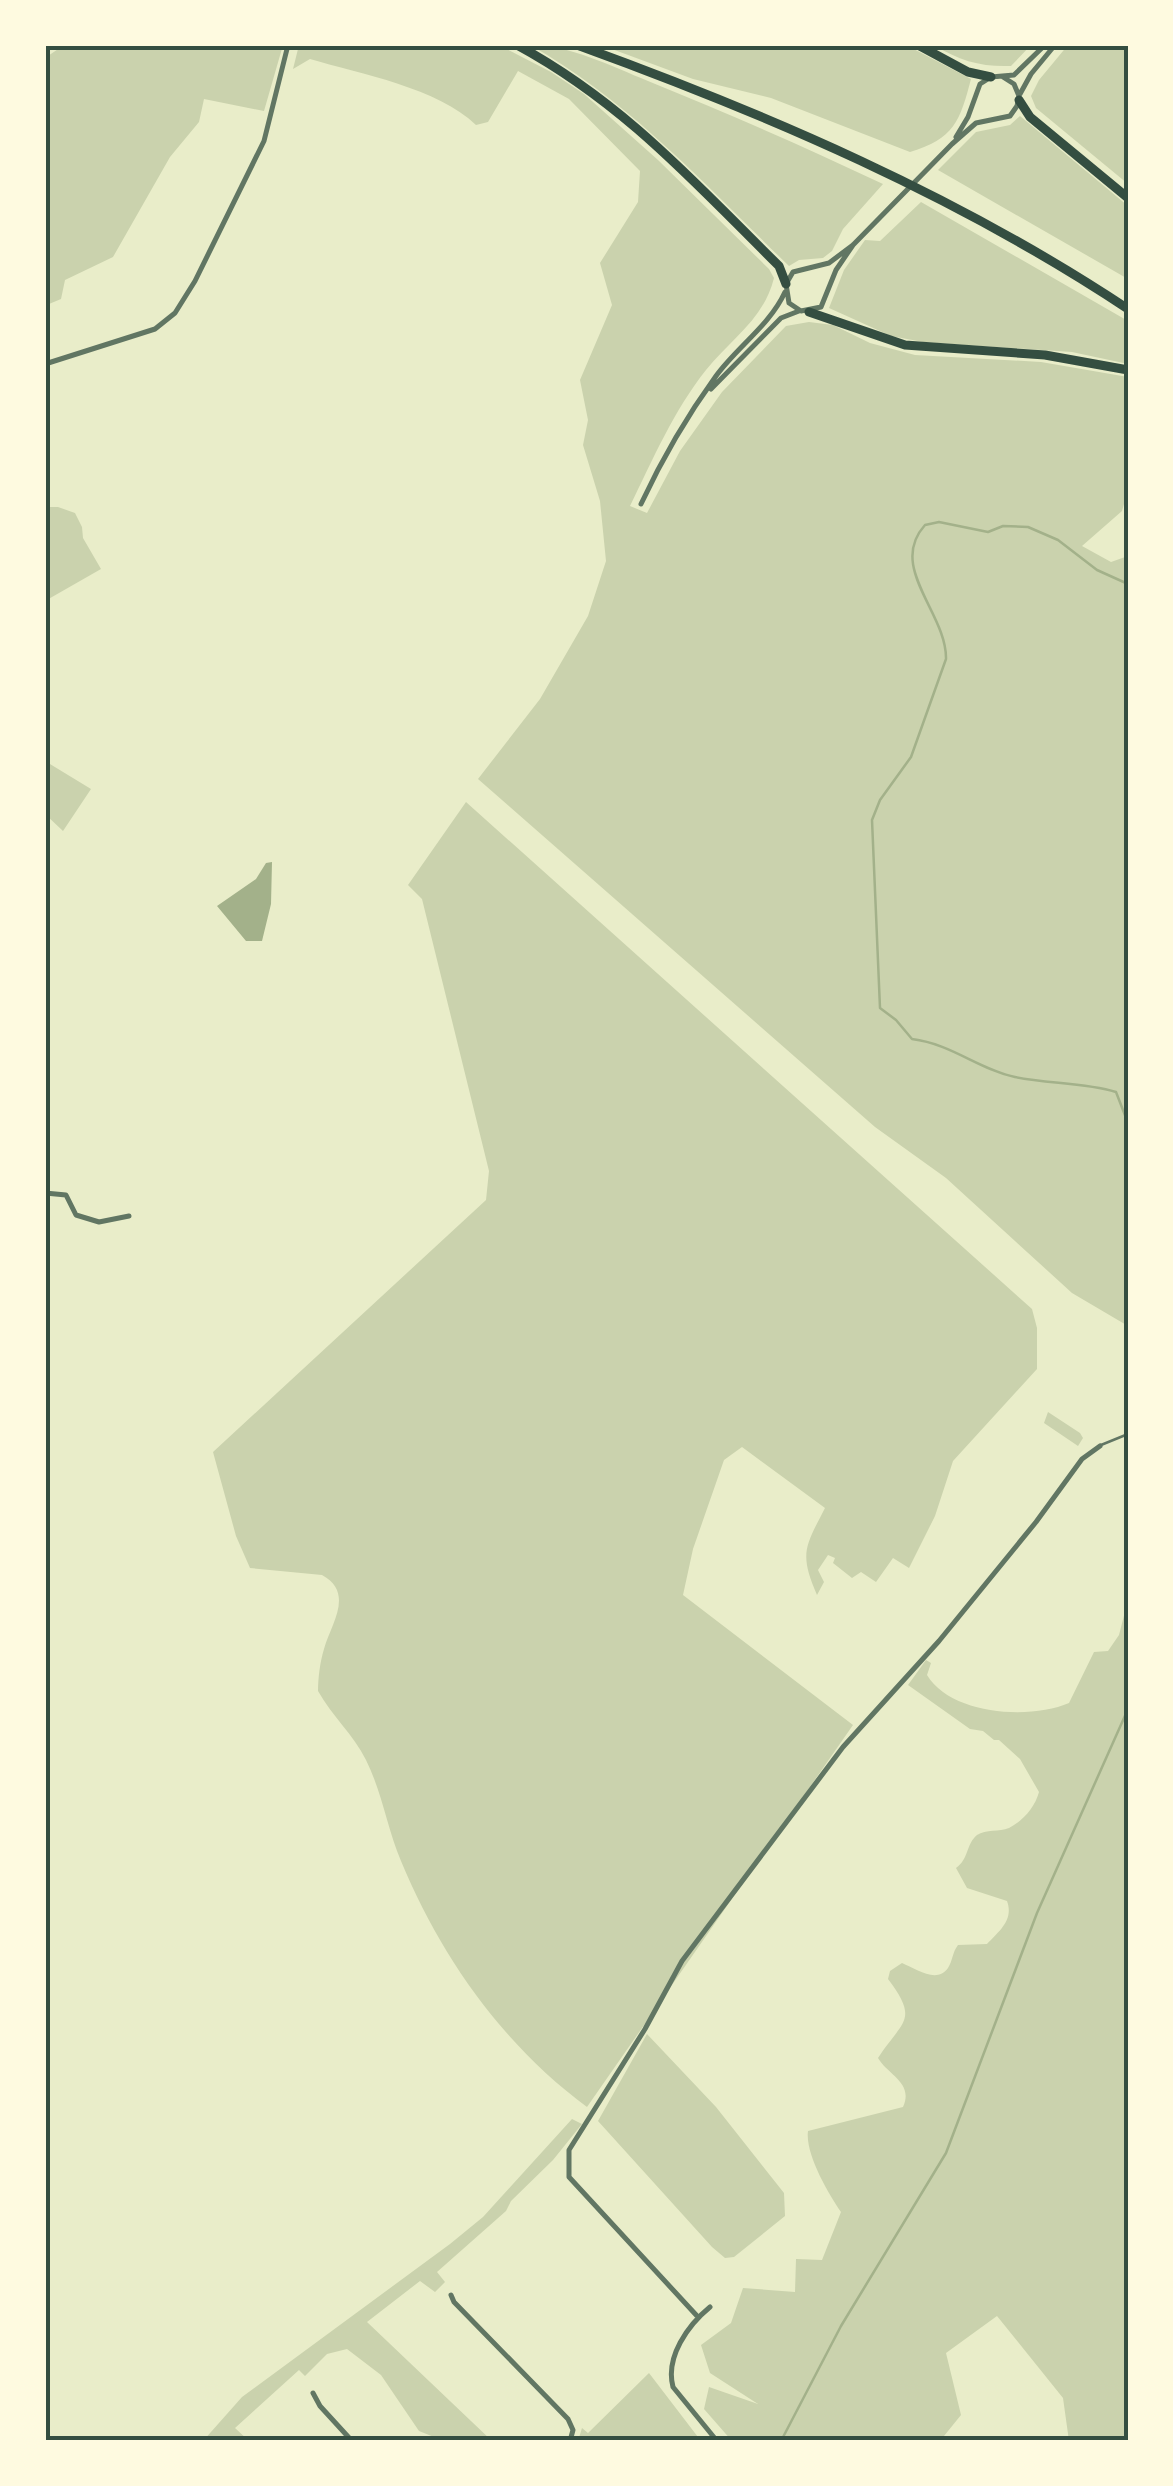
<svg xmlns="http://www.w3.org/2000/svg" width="1173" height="2486" viewBox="0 0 1173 2486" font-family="'Roboto Condensed',sans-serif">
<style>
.green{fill:#cad2ad}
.water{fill:#a3b18a}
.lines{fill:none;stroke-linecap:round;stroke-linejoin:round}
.stream{stroke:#a3b18a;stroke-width:2.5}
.service{stroke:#617663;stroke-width:2.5}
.minor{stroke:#617663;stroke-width:5}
.trunk{stroke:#344e41;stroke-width:9}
.neatline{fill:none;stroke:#344e41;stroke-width:4}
</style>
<rect width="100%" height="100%" fill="#e9edc9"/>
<path class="green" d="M64 45H283L264 111 204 99 199 122 170 157 113 257 65 280 61 299 49 304 45 302V58Z
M299 45H499L551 72 584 94 658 160 769 269 774 278C764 319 731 339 706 370 674 410 653 459 630 506L647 513 680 451 722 392 786 326 809 322 833 325 870 343 915 355 1041 362 1128 377V490L1122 511 1082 546 1111 562 1128 556V1326L1072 1293 946 1178 875 1127 478 779 540 699 588 616 606 561 600 501 583 445 588 420 580 380 612 305 600 263 638 202 640 171 569 99 518 71 488 122 476 125C438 88 361 74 310 59L293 69Z
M530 45C570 45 611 66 648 81 727 113 805 147 883 184L843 229 832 251 823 258 799 260 789 266C706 186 631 102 530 45Z
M601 45H906L971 79C960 121 954 139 910 152L771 98 693 79Z
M934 45H977L986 50 993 45H1031L1011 66C981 67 960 61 934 45Z
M1068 45H1128V184L1036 108 1031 96 1039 80Z
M1020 116 1128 206V279L938 170 976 132 1010 125Z
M921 202 1128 321V364L1072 352 923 342 891 336 829 308 844 270 865 240 880 241Z
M45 507H58L75 513 82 527 83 538 101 569 45 601Z
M45 761 91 789 63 831 45 814Z
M466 802 1032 1309 1037 1328V1369L953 1461 935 1516 909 1568 893 1558 876 1582 861 1572 852 1578 833 1563 835 1558 828 1555 818 1570 824 1582 817 1595C799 1553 805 1547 825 1508L742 1447 724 1460 693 1549 683 1595 853 1725 587 2107C502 2044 441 1957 401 1861 387 1828 382 1792 366 1760 353 1734 332 1716 318 1691 318 1678 320 1662 324 1649 331 1624 355 1593 322 1575L250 1568 236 1536 213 1452 486 1200 489 1171 422 899 408 885Z
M1048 1412 1080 1433 1083 1438 1078 1446 1044 1423Z
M1128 1600V2441H1069L1063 2398 997 2316 946 2353 961 2415 944 2436 905 2441H732L704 2409 709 2387 758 2404 710 2373 701 2345 731 2323 743 2288 795 2292 796 2259 822 2260 841 2212C828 2193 805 2154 808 2131L903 2107C914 2083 888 2075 878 2058 902 2021 920 2021 888 1979L890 1971 902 1963C916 1969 937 1984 948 1968 953 1960 952 1953 958 1945L987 1944C999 1931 1014 1920 1007 1901L967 1888 956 1868C969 1859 966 1844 977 1835 986 1829 999 1832 1009 1828 1023 1821 1035 1807 1039 1792L1020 1759 999 1740H994L983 1731 970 1729 908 1685 926 1660 931 1663 927 1675C951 1715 1030 1720 1069 1703L1094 1652 1108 1651 1119 1635Z
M647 2034 716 2107 784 2193 785 2216 734 2257 725 2258 712 2247 598 2121Z
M572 2119 582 2124 553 2160 511 2201 506 2211 437 2272 445 2282 435 2292 420 2281 367 2322 492 2441H444L419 2431 381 2375 347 2349 327 2354 305 2376 299 2370 235 2428 249 2441H203L242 2397 450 2244 483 2217Z
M649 2373 701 2441H578L582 2428 588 2433Z"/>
<path class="water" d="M272 862 271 904 262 941H246L217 906 256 879 266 863Z"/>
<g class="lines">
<path class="stream" d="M1128 584 1097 570 1058 540 1028 527 1003 526 988 532 939 522 925 525C887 567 947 613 946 659L911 757 880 800 872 820 880 1008 896 1020 912 1039C952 1044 978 1069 1015 1077 1048 1084 1084 1082 1116 1092L1128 1123
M781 2441 841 2326 946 2153 1037 1913 1128 1709"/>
<path class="service" d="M1101 1445 1128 1434"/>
<path class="minor" d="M1020 94 1031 74 1055 45
M956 137 968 117 980 84 991 77 1014 75 1045 45
M853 245 836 270 821 307 801 311 789 303 786 284 793 272 829 263 853 245 952 144 976 123 1010 116 1017 106 1019 96 1014 84 1003 77
M45 364 155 329 175 313 195 281 264 141 288 45
M711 389 781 318 799 311
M641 504C662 459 687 416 716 376 737 347 770 325 785 292
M45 1193 66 1195 76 1215 99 1222 129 1216
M451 2295 454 2302 568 2419 573 2430 570 2441
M710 2307C688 2325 665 2357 673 2387L717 2441
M698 2317 569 2177V2150L645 2029 682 1961 843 1747 939 1641 1036 1522 1082 1459 1100 1446
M313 2393 320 2406 352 2441"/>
<path class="trunk" d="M517 45C624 103 694 182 779 266L786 284
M577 45C767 114 958 196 1128 309
M918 45 968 72 991 77
M1019 100 1030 117 1128 198
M809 312 905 345 1045 355 1128 370"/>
</g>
<rect width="1173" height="2486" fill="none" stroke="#fefae0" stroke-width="95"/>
<rect x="48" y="48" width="1078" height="2390" class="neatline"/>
</svg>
